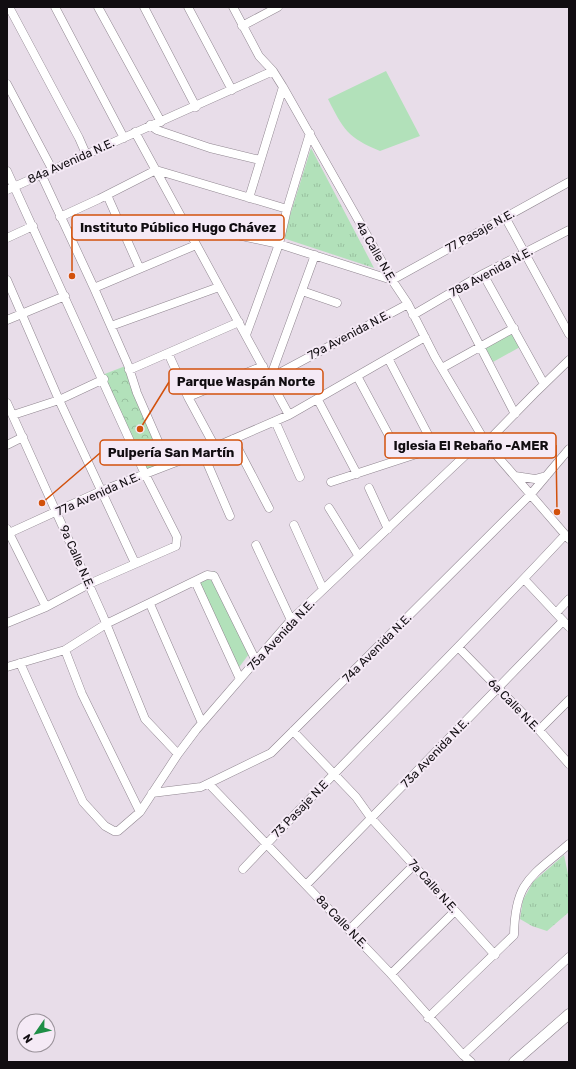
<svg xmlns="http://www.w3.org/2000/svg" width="576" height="1069" viewBox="0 0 576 1069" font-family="Rubik,sans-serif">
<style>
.grass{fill:url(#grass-tufts)}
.park{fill:url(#park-crowns)}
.garden{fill:#b2e1ba}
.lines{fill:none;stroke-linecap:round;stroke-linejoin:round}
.minor-casing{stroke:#908690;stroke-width:9}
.tertiary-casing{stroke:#908690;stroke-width:11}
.minor{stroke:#fff;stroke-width:8}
.tertiary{stroke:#fff;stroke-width:10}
.labels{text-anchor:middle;stroke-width:4;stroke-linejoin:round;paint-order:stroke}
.street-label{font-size:12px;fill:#110d11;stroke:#f5eaf6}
.leader{fill:none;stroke:#d2510c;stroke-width:1.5}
.callout-dot{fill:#d2510c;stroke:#f5eaf6;stroke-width:1.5}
.callout{fill:#f5eaf6;stroke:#d2510c;stroke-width:1.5}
.callout-label{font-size:13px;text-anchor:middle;font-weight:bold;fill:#110d11}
</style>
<defs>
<pattern id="grass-tufts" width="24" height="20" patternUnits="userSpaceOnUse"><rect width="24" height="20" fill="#b2e1ba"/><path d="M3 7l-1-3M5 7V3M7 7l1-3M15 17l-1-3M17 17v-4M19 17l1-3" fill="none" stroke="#98c09f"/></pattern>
<pattern id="park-crowns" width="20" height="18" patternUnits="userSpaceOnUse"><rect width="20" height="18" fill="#b2e1ba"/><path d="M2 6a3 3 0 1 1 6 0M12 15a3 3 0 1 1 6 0" fill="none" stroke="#98c09f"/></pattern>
</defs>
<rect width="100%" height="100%" fill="#e8dde9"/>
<path class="grass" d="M311 148 374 268 283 238Z
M564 855 569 879V912L547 931 532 926 520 919 523 900 533 882Z"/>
<path class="park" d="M128 365 168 464 147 473 102 375Z"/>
<path class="garden" d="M386 71 420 136 380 151C348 138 343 129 328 99Z
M512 331 520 347 493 362 484 347Z
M215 571 252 650 234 674 194 582Z"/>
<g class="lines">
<g class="minor-casing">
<path id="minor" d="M9 7 79 138 86 154
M55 7 124 138
M98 7 161 122
M144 7 196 107
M188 7 232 90
M233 7 259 56 273 71 283 87 394 283 408 304 435 357 486 443 569 539
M242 26 278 7
M7 84 52 169
M150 125 157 130 210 148 260 160
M135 132 289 415
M7 171 145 474 177 537 176 546 89 584 46 607 7 623
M41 174 94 288 128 365 137 393 168 464
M7 190 273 71
M107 195 139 267
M249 198 283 87
M60 217 99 199 156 170 287 209
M505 217 569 334
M186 224 279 244 392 280 569 182
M7 238 33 226
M483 274 544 384
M7 280 59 400 135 563
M94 288 196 245
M302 291 337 303
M452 292 515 414
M413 315 483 274 569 230
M7 320 65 296
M111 326 219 287
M246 335 279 244 287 209 310 133
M168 353 188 397 215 447
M388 358 435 448
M442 368 514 328
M129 370 239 322
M357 376 401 458
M270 378 408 304
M270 378 315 255
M188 397 263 366
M318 400 357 474
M7 403 103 616 145 719 178 754
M13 415 59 400 104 379
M275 421 300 477
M233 439 269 508
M486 443 534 394 569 360
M7 445 23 437
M202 451 230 516
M515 476 535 479 546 476
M331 482 435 448 474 447 484 440
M369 488 388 529
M329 508 358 555
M294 525 323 589
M7 529 46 607
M7 534 101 491 215 447 289 415 425 337
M256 545 291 620
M524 579 569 627
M195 581 240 679
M150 604 202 723
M556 613 569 599
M459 648 539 730 569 764
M65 650 82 694 140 812
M20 663 83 802 105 826 114 831H118L140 812 178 754 196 730 291 620 474 447
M7 667 65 650 106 624 207 575 214 576 256 661
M539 730 569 700
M293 731 356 797 371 818 495 955
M209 784 391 974 463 1055 471 1062
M152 793 201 787 271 753 531 494 569 449
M243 869C349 756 460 648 565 535
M306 885 563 621
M350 929 414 865
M391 974 455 911
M428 1018 514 935C515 881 531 877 569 844
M463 1055 569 957"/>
</g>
<g class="tertiary-casing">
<path id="tertiary" d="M514 1062 569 1014"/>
</g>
<use href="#minor" class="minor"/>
<use href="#tertiary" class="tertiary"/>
</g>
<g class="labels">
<g class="street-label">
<text transform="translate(71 161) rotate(-24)" y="4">84a Avenida N.E.</text>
<text transform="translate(480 231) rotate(-29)" y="4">77 Pasaje N.E.</text>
<text transform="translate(376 252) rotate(60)" y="4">4a Calle N.E.</text>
<text transform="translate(491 272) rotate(-28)" y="4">78a Avenida N.E.</text>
<text transform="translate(349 335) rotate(-28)" y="4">79a Avenida N.E.</text>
<text transform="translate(98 494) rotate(-24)" y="4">77a Avenida N.E.</text>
<text transform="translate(77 557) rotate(66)" y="4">9a Calle N.E.</text>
<text transform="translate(281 635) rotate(-47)" y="4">75a Avenida N.E.</text>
<text transform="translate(377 648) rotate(-45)" y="4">74a Avenida N.E.</text>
<text transform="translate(514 705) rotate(46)" y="4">6a Calle N.E.</text>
<text transform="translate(435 753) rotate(-46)" y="4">73a Avenida N.E.</text>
<text transform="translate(300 809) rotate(-46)" y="4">73 Pasaje N.E</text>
<text transform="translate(433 886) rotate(48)" y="4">7a Calle N.E.</text>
<text transform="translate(342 922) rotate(46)" y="4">8a Calle N.E.</text>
</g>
</g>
<path class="leader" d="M72 276L72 227M140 429L169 382M557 512L556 445M42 503L100 453"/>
<g class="callout-dot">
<circle cx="72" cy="276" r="4"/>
<circle cx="140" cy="429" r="4"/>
<circle cx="557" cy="512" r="4"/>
<circle cx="42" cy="503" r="4"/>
</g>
<g class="callout">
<rect x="72" y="215" width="212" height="25" rx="4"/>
<rect x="169" y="369" width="154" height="25" rx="4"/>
<rect x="385" y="433" width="171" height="25" rx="4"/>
<rect x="100" y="440" width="142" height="25" rx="4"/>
</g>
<g class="callout-label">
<text x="178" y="232">Instituto Público Hugo Chávez</text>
<text x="246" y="386">Parque Waspán Norte</text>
<text x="471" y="450">Iglesia El Rebaño -AMER</text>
<text x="171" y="457">Pulpería San Martín</text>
</g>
<rect width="576" height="1069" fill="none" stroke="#110d11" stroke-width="16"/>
<g transform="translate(36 1033) rotate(236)"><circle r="19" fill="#f5eaf6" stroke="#9a929a"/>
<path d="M0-3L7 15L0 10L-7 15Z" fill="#1f8e47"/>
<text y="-6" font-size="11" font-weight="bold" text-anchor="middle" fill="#110d11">N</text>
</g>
</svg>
